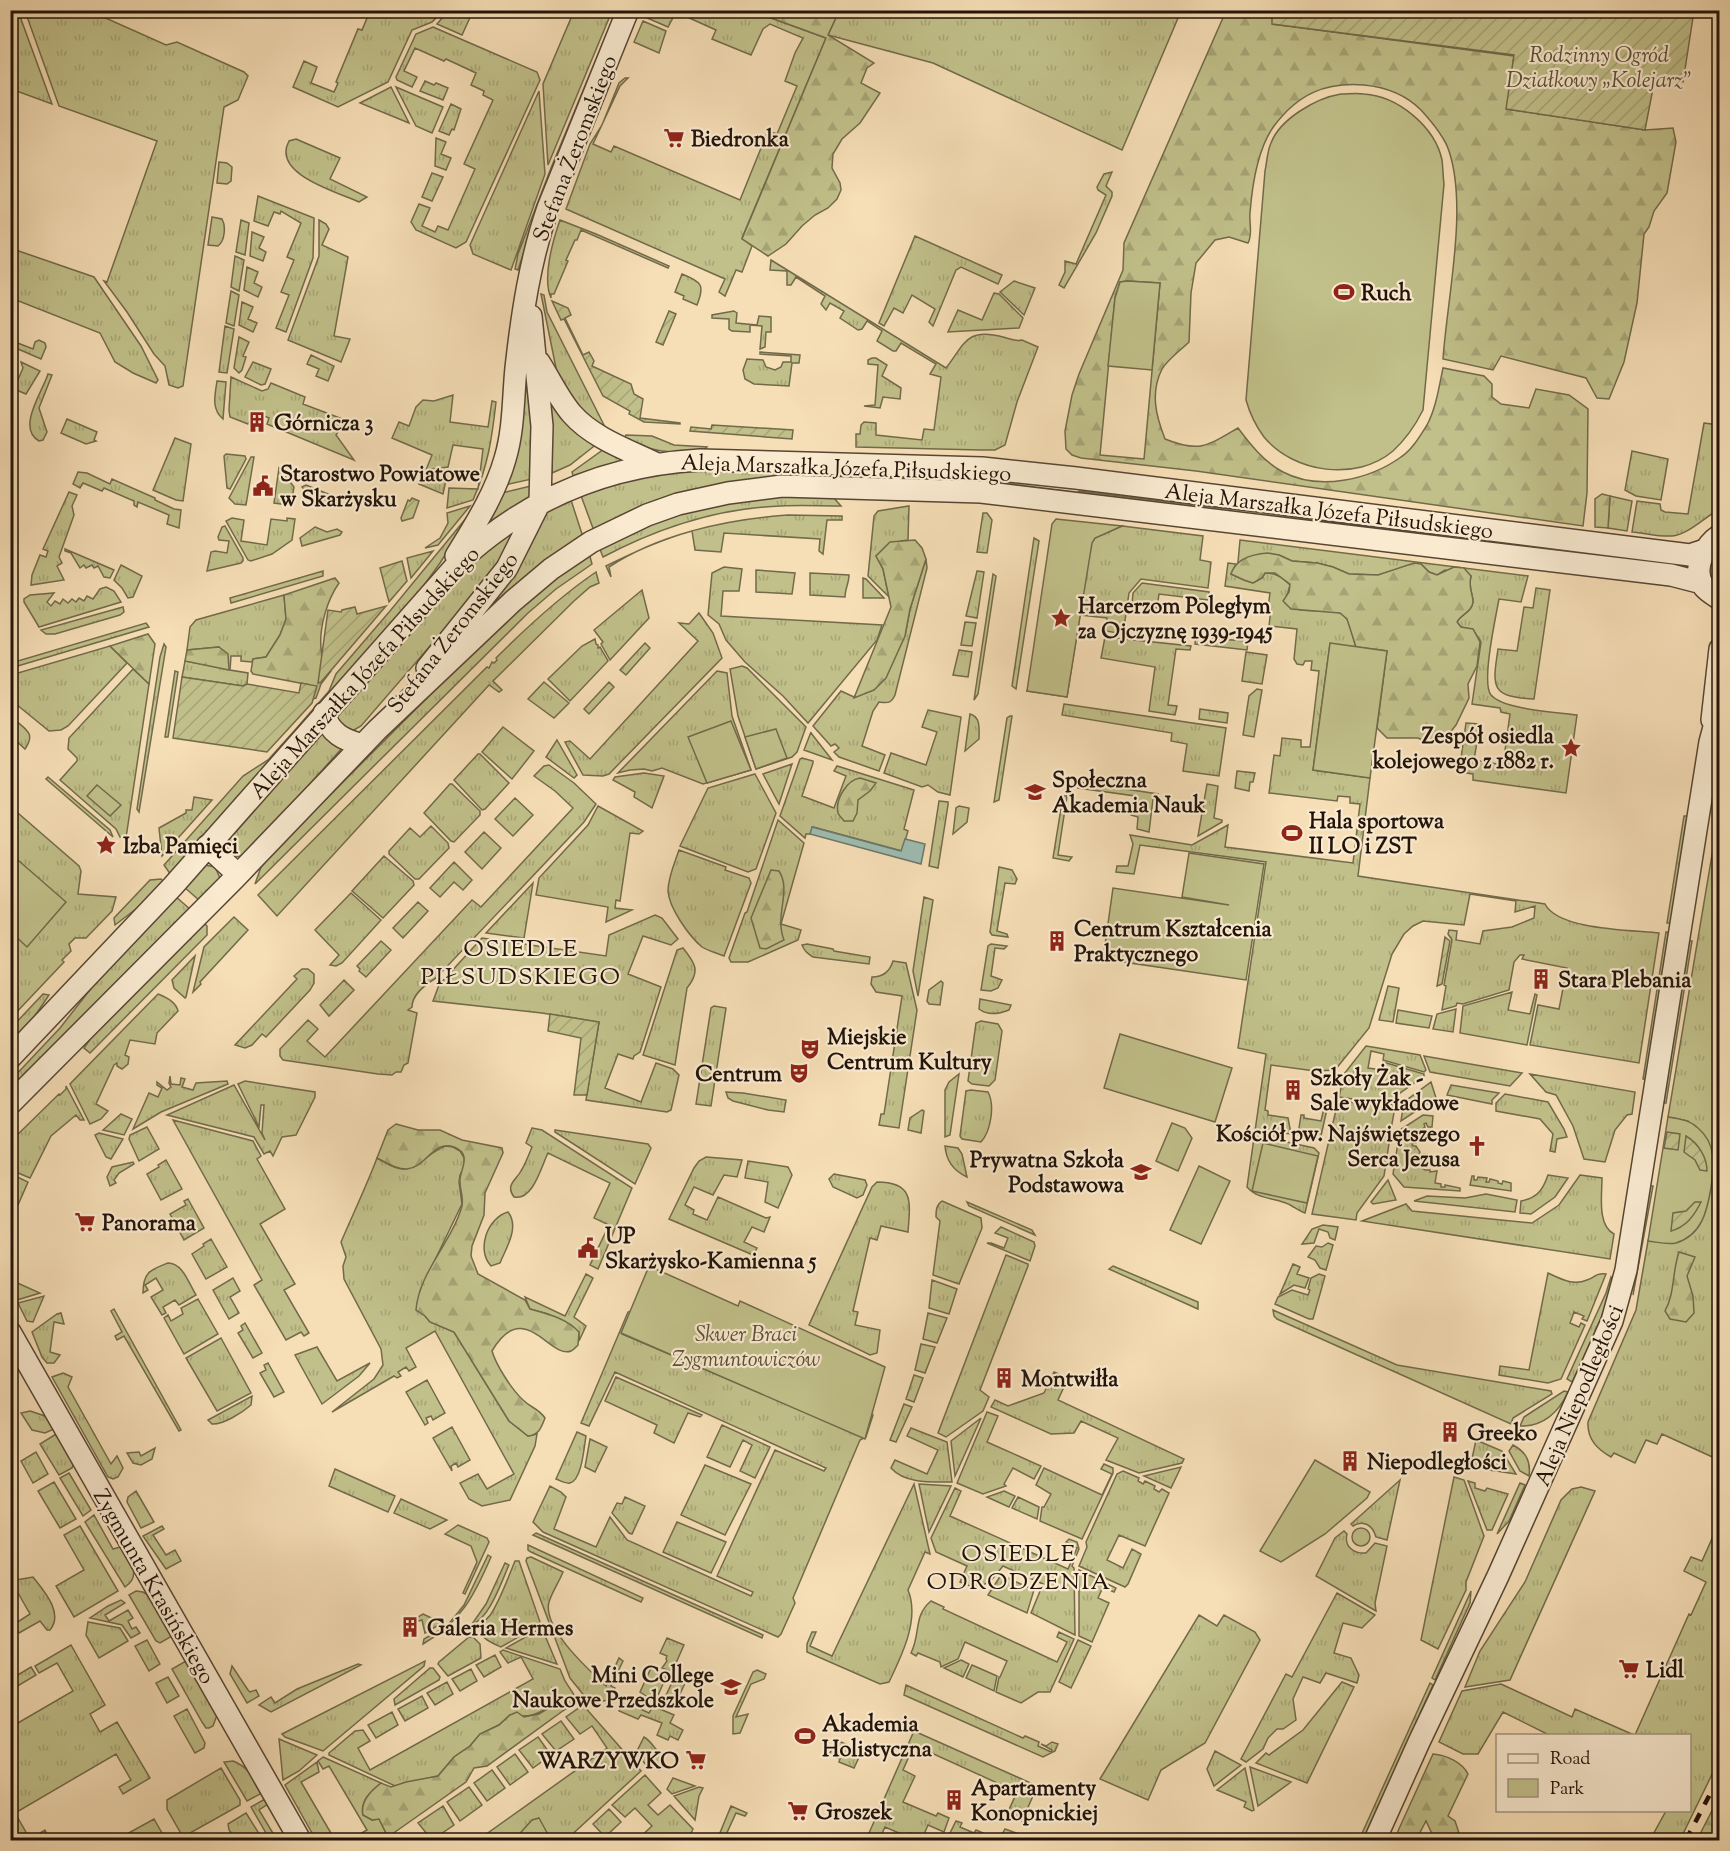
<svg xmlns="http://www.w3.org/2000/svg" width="1730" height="1851" viewBox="0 0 1730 1851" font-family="'Sorts Mill Goudy',serif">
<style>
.grass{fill:url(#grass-tufts);stroke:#726a4a;stroke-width:1.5;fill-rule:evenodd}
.forest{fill:url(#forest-firs);stroke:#726a4a;stroke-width:1.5;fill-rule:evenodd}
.park{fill:#c1c08a;stroke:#726a4a;stroke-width:1.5}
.garden{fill:url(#garden-furrows);stroke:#726a4a;stroke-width:1.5}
.water{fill:#9dbcb0;stroke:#6c786d;stroke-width:1.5}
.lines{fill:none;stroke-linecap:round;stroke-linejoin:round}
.tertiary-casing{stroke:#574634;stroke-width:24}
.tertiary{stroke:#f9ead0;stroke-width:21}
.rail{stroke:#221309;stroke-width:4.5;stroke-dasharray:10 10;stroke-linecap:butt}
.labels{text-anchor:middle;stroke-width:4.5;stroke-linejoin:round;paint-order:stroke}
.park-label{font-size:22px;font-style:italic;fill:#5a5036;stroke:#f9ead0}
.poi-label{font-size:22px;font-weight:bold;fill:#221309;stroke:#f9ead0;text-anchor:start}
.street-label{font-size:22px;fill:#221309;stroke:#f9ead0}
.neighbourhood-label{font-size:24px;letter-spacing:1.5px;fill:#221309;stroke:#f9ead0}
</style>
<defs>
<pattern id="grass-tufts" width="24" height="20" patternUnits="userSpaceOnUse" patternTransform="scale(1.5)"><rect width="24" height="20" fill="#c1c08a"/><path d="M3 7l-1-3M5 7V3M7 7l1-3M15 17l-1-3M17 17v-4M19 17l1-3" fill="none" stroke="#a6a476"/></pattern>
<pattern id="forest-firs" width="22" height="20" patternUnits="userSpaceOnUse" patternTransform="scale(1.5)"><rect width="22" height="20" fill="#c1c08a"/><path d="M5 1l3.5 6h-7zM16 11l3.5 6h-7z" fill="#a6a476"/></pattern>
<pattern id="garden-furrows" width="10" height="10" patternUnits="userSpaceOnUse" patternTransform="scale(1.5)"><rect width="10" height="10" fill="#c1c08a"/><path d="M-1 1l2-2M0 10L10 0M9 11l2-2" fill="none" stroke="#a6a476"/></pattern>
</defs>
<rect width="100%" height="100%" fill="#f6deb6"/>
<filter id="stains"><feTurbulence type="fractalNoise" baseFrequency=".00333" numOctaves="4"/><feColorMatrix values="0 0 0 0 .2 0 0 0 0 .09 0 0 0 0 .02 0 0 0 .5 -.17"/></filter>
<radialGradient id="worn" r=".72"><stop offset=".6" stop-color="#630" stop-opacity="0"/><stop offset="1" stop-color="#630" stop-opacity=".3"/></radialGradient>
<path class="grass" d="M11 10 18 11 52 104 11 89Z
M449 10 473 11 462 35 437 24Z
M1120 10 1125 13 1127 11H1181L1122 150 933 63 828 35 839 11Z
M25 11H90L166 45 177 42 244 72 248 76 238 100 224 107 183 386 178 388 169 385 165 366 154 354 127 312 104 281 107 282 157 141 59 106Z
M370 11H443L432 22 412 30 388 82 338 107 293 87 304 61 317 67 311 83 334 92 338 83 336 82 358 29 362 30Z
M574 11H612L548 165 543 84Z
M616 11H620L529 236 518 270 515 269 518 254 551 168Z
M645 11H752L826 38 742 238 752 246 742 272 736 270 725 296 719 292 725 279 566 209 590 144 602 125 619 83 625 78H628L620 86 593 144 611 152 614 146 740 200 768 131 777 134 797 86 785 81 795 53 803 38 770 24 763 29 751 55 712 39 716 30 676 12 668 27 645 17 643 15Z
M643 21 666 31 659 53 634 42Z
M433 27 537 72 540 80 466 242 456 248 416 230 411 222 419 204 430 208 422 226 435 232 438 226 448 230 475 169 464 164 493 100 483 95 484 91 471 85 476 73 446 59 444 61 415 48 404 71 417 77 412 87 397 80 396 77 416 34Z
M425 81 434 85 436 83 448 88 443 100 420 91Z
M391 87 409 123 360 103Z
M396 87 443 107 432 133 416 126Z
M539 91 545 174 511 270 473 254 470 245Z
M451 104 461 109 454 130 452 129 449 135 439 131Z
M436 138 446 142 441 154 451 158 446 170 435 166Z
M296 139 340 158 330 179 367 197 359 202C337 192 271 174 289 141Z
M219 162 227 163 232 167 231 181 227 184 217 183Z
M1112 172 1106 186 1112 192V196L1096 233 1064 288 1059 285 1065 272V261L1076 264 1106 195 1098 190 1097 187 1104 174Z
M432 173 443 177 432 201 422 197Z
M258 196 314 218 313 258 286 332 276 328 289 295 281 292 294 260 287 257 301 223 281 211 280 214 274 212 268 226 254 221Z
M212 217 222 219C226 226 225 241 218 246L208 245Z
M241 220 249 223 245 255 236 252Z
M319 220 326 224 329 229 322 245 348 257 334 336 350 339 341 362 288 340 319 256Z
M560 220 596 234 669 266 668 268 581 230 577 240H575L566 260 568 261 554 294H551V298C542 278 553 240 560 220Z
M252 232 264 237 259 248 266 252 263 261 250 256Z
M915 236 1002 275 998 284 961 267 956 270 933 326 929 322 935 309 912 295 903 313 894 308 884 326 879 323Z
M10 248 94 277 141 346 158 380 156 383 133 373 115 362 100 333 11 298Z
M235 256 244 260 239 291 231 287Z
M771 260 946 368C965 344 966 327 1003 337 1010 339 1016 342 1022 340L1038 347 1017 402 1005 445 995 450H981L856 447V434H860L861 425 864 422 876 423V435L922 440 924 429 934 430 941 377 930 374 936 364 901 343 896 351H893L877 341 882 331 867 321 862 329 858 330 840 318 844 311 830 303 826 310 821 304 825 296 796 277 791 285H787V271L770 270Z
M247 267 258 272 254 283 262 287 258 297 244 290Z
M682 274C702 282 705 285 697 305L683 299 684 296 675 292Z
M1014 281 1035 288 1024 315 1000 292Z
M231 291 239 295 234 326 226 323Z
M994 293 999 294 1023 318 1019 328 948 332 958 310 982 320Z
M541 294 544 295 547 312 607 431 583 415 557 373Z
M242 302 253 307 248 319 257 323 253 332 239 325Z
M734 311 737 313 736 323 757 325 759 316 771 317V332H766L765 347 760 349 762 326 750 325V332L732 331 729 329V319L712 318V315Z
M225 326 234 329 227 373 219 372Z
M239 337 249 342 243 356 246 357 242 370 239 373 234 368Z
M10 340 33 349 35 342 39 340 45 343 46 347 41 359 11 346Z
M524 350 533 427 532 479 505 485Z
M760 352 800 355 799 363H792L789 386 754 384 745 379 743 370 747 359 763 360 766 367 775 370 781 367 783 362H791V356L760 354Z
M311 355 334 366 328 381 316 376 319 369 307 364Z
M872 358H876L887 365 882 376 901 388 900 399 883 397 880 408 864 406 875 405 878 365 868 364V360Z
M21 362 40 371 26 394 14 389 23 368Z
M253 362 271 369 265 384 261 385 245 377Z
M48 374 52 375 39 408 47 432 43 440 39 441C16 428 43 391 48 374Z
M231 377 262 391 268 389 271 383 305 397 303 404 345 420 336 435 354 460 267 424 269 418 254 412 248 424 230 417 229 410Z
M217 381 226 382 223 419C211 409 215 395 217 381Z
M453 395 450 422 488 427 492 401 496 402C492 438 488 466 473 500L447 508 449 488 478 489 483 449 453 445 448 467 426 470 432 455 392 438 399 422 409 426 416 407 423 400 434 401Z
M550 395 598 443 570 465 552 473V429Z
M67 419 97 432 94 440 96 441 86 444 61 433Z
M1704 423 1719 425 1718 510C1704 518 1687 535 1672 536 1659 537 1645 533 1632 532L1637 501 1660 504 1661 510 1665 512 1688 514Z
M626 435 652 436 674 445 707 447 702 452C675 453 648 453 624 438Z
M175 438 191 444 183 501 176 500 153 490Z
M607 447 627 460 574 478 572 472Z
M1632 451 1668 459 1661 500 1636 496 1625 490Z
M226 454 245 456 246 459 230 489 227 488 224 456Z
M251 457H254L246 505 235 504 229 498Z
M279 468 294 487 291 504 289 505 274 503Z
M700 468 977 477V483L798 478 594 531 580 493 640 473Z
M448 471 443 494 419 484 422 474Z
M78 472 87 473 110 484 112 479 155 498V500L174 509 181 510 179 528 167 524 169 515 138 502 137 507 134 505V501L104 488 102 491 83 483 80 488 73 484Z
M306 485 333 496V503L319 505 302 487Z
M531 486 530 499 486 526 502 493Z
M1079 491 1220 508 1287 514 1668 561V567L1078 496Z
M69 492 77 495 72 506 74 515 59 557 62 563 57 566 64 580 31 585 32 575 40 555 46 557 48 551 43 549Z
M778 495 833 497 841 506C821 506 801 505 781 506 717 508 658 528 603 557L599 547 683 511Z
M1610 496 1632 501 1627 531 1608 528Z
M570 497 583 537 502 598 498 599 496 597 543 512Z
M470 506 438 545 425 548 440 538 448 523 447 513Z
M476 506 440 563 414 599 171 875 164 865 243 776 268 760 295 730 329 691 336 674 390 611Z
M909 506 908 540 901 541 876 556 883 569 889 597 868 576 874 516 878 511Z
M983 513H987L992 520 987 553 977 552Z
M788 515 842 516V520H827L823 554 819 551 820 539 724 533 721 552 695 550 692 531C663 539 635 550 609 567L611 577 606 566C669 534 717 520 788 515Z
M232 518 244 520 241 541 267 545 271 519 287 521V518L295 519 292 540 272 554 251 561 248 560 226 521Z
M225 526 243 558V561L241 563 207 571 211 552 215 551 227 553 229 541 219 540 218 537 222 527Z
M1122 526 1203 536 1200 560 1211 562 1208 588 1141 579 1129 593 1123 634 1106 631 1107 618 1080 615 1067 697 1027 691 1057 620 1039 611 1095 538Z
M315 527 327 532 337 529 342 532 340 535 302 546 300 538Z
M514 530 503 558 469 601 361 726 354 730H347L336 718 337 713 474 559Z
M1034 538 1039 541 1016 689 1012 686Z
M1240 540 1528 576 1521 602 1499 599C1496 616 1481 683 1491 695 1504 710 1557 712 1577 715L1566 793 1473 780V774L1459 772 1466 723 1480 724 1474 760 1503 765 1510 714 1501 712 1500 708 1472 704 1481 642 1473 630 1461 627 1457 622C1461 614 1472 612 1473 602 1473 593 1468 589 1471 576L1445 570 1437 575 1429 572 1421 564 1378 575 1349 574 1333 567 1317 563 1292 561 1279 555 1238 562Z
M65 549 114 570 110 578 104 577 98 566 94 568 92 565 86 568 84 565 80 568 71 553 65 551Z
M433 551 411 578 407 558Z
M589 553 592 564 556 589 528 613 255 884 261 867 272 853 504 621 527 599Z
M926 559 927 568 895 695C891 704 887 703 879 702L873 711 862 746 885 755 879 771 839 757 834 752 839 748 835 744 831 746 813 726 841 691 854 697 905 636 910 609Z
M1228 563 1236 564 1231 574 1244 580 1253 583 1262 578 1265 573C1276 573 1282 577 1290 585L1285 603C1302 619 1336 602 1347 619 1352 627 1353 639 1356 647L1330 644 1313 770 1370 778 1358 876 1545 904C1558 930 1631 930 1659 933L1639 1063 1530 1045 1538 1005 1559 1009 1567 968 1522 959 1524 955H1520L1514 962 1509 990 1463 1004 1457 1003 1456 1006 1442 1010 1446 986 1444 985 1452 940 1448 934 1449 930 1457 931 1456 940 1480 944 1483 931 1512 927 1534 918 1535 906 1515 912 1516 901 1470 894 1464 925 1423 921 1413 926 1404 934 1392 954 1369 1028 1335 1070 1315 1071 1271 1065 1265 1110 1268 1111V1115L1288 1118 1291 1134 1283 1133 1282 1141 1314 1148 1319 1153 1305 1213C1299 1211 1297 1209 1292 1206 1278 1197 1259 1201 1247 1187L1266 1054 1238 1048 1266 862 1140 845 1134 874 1116 872 1117 866H1128L1133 844 1130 835 1192 845 1228 825 1225 847 1353 863 1360 804 1350 803V797L1338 796 1337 801 1269 793 1274 755 1280 756 1282 738 1301 740V747H1310L1319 671 1311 670 1312 661H1305L1303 665 1297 664 1294 659 1297 629 1269 626 1271 609 1268 608 1270 593 1225 586Z
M121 565 142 576 133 597 128 598 122 588 114 580Z
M724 567 742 569 739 591H723L721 616 882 625 877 640 808 723 783 696 745 662 726 640 719 624 708 615 712 573Z
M756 570 795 573 792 594 756 592Z
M323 571V576L231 603 230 598Z
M977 571 984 572 977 618 966 616Z
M596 572 599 583 590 587 574 601 493 681 502 690 499 692 489 685 277 916 258 895 487 667 489 668 492 662 494 663 497 660 496 658C527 627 559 597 596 572Z
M810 573 849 575C849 583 845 589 845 597L810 595Z
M993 574 996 576 978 694 974 700Z
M863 578 866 579 884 598H863Z
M1142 583 1209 592 1208 600 1159 594 1157 608 1132 604 1133 593Z
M106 587 114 591 121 602 39 627 24 602V599L30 595 54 593 47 602 51 606 55 601 60 604 63 599 68 603 72 599 76 602 79 598 84 601 87 596 93 599 100 589Z
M1536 588 1550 590 1534 699C1491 697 1492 688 1498 649L1517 651 1524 607 1533 608Z
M642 590 649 618 610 660 601 644 603 642 594 630Z
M284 595 286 619 280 635 266 657 253 659 252 662 241 661V656H231L230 670 248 673 247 684 243 686 182 677 185 661 228 669 219 647 187 650 190 627 196 620Z
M123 607 124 612 120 615 55 634H46L41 630Z
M699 613 713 633 722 658 609 774 603 776 583 775 565 742 570 741 590 759 698 641 679 623 689 624Z
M965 622 976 623 972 646 961 645Z
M146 623 149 627 11 668V663Z
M1196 634 1201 638 1248 641 1247 650 1195 644Z
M1105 637 1191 646 1190 650 1176 649 1168 705 1177 706 1175 715 1149 711 1155 667 1101 658Z
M595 639 596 644 598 645V648L600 647 608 661 570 701 548 679 582 646Z
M645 643 650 648 626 675 620 670Z
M164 644 166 647 139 812 137 809 160 657Z
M110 646 127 663 68 726 61 730 49 731 11 700V675Z
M959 650 972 652 968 677 953 675Z
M1246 652 1267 655 1262 684 1242 681Z
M742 666 747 668 806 727 797 752 792 757 756 769 738 716 730 669Z
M133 669 149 684 126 838 120 837 116 829 60 780 77 761V758L68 749 69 738Z
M175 671 178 672 168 737H165Z
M717 671 727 673 732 716 751 770 703 784 662 768 652 771 644 769 630 770 618 773Z
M544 682 569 703 554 718 528 699Z
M609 682 614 687 589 714 584 709Z
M1257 689 1262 690 1254 737 1243 735 1249 696Z
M1064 704 1226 728 1219 776 1183 771 1187 744 1171 741 1172 733 1062 715Z
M1200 709 1228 713 1227 723 1199 719Z
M928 710 961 717 950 795 938 792 928 785 922 787 884 773 891 753 926 765 937 732 922 727Z
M970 714C981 717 979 729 979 739L965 751Z
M1010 716H1012L999 800 994 802 1007 718Z
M14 719C26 730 36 733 25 749L11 736V723Z
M503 727 534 751 512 779 482 752Z
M322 730 343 747 247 854C239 858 233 857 226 850V840Z
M811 732V733L832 760 804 750Z
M557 740 577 775 574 778 546 757Z
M478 754H480L509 783 485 809 482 810 454 780Z
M802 758 813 761V763L802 796 834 808 846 776 834 771 837 766 914 790 904 829 908 831 902 851 813 827 810 834H806L805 838 780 816 800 759Z
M792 764 779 804 763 774Z
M549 765 574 783 596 804 584 822 436 978C426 984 412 995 412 1007L408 1010 417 1013 408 1063 404 1065 401 1072H396L392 1075 378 1074 283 1060 280 1056V1049L308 1020 318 1029 307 1041 325 1057 472 900 481 907 573 808 555 791 534 776 544 766Z
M1237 771 1255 773 1253 782H1250L1249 791 1235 788Z
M644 773 664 776 652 808 634 797 635 792 613 780 615 777Z
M755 774 776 813 756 869 748 872 680 846 708 788Z
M48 777 110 830 113 837 46 779Z
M1079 782 1158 794V799H1153L1149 832 1137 829 1138 817 1131 815 1135 796 1078 788Z
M450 784H452L480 811V815L454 842 451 841 424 813Z
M1207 784 1218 786 1214 818 1222 820V822L1198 836Z
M1063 796H1067L1058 855 1072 857 1069 861 1053 858Z
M194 797 212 800 162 856 159 828 186 813V810H192Z
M515 798 533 815 513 836 495 819Z
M939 801 948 802V805L938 868 929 866Z
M598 806 643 831 639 834 630 833 620 901 616 900 615 908 632 910 606 922 608 907 536 895 539 878 588 825Z
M959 806 969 808 967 822 953 834 956 808Z
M11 807 79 866 81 871 78 894 116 897 112 911 86 938H75L69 944 71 951 62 960 64 962 11 1018Z
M1719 813V1460L1662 1434 1657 1444 1646 1440 1635 1463 1614 1453 1611 1457C1597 1449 1587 1439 1588 1422L1636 1310 1648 1241 1688 1121 1668 1117Z
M1684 816H1687L1671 923H1667Z
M778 820 804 843 781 924 801 930 798 940 748 962H731L729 958 745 913 747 912Z
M431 826 448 843 449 848 419 879H415L389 854V851L410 828 420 837Z
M484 832 501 848 482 869 465 852Z
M679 850 726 867 725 870 749 878 751 883 724 956C717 953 708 951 702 947 689 936 669 908 668 891 668 877 675 862 679 850Z
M384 856 413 881 414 885 383 918 352 891Z
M454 862 472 880 463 890 454 882 440 897 430 888Z
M205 865 215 867 220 878 216 885 200 901 183 886Z
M999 867 1012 870 1017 879 1015 884 1005 883 997 931 1007 934 1008 937 992 935 990 932Z
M161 879 164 882 149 899 115 925 114 918 150 880Z
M533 883 524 938 486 933Z
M351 893 381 920 342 963 336 966 330 965 339 955 315 930Z
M175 896 191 910 11 1092V1080L60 1028 104 972Z
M924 897 933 900 918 996 913 971Z
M418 902 428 911 403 938 393 928Z
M655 915 662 918 678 939 671 945 643 936 628 974 661 987 640 1052 634 1056 633 1059 618 1054 605 1088 641 1102 656 1063 673 1069 679 1075 671 1110 667 1112 586 1100 599 1022 542 1013 433 1001 439 985 482 938 606 956 609 935Z
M234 917 248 930 200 982 201 984 193 992 204 947Z
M203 922 207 926V935L90 1053 84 1048 98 1028Z
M1666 932 1670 933 1647 1080 1643 1079Z
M381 941 391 950 366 977 359 971 360 969 357 966Z
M1688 941H1692L1666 1103H1663Z
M807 944 833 949 834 951 870 957 869 964 813 957C807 953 805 952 802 945Z
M991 944 1007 946 1004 949 995 948 991 976 1002 980 998 988 991 991 981 990 988 946Z
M683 948C695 963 701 971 687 988L675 1065 643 1055 677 950Z
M195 956 186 997 185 998 174 988 172 980Z
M893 961 906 963 917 1010 899 1128 879 1125 881 1114H884L902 996 876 992 871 984 872 977C883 977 890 971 893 961Z
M302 969H308L314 974V983L310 990 266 1037 262 1034 252 1045 245 1048 235 1045 297 979 294 976Z
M344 980 354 990 329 1016 320 1005Z
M941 981 943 983 940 1005 929 1004 927 1001 929 990Z
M1388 986 1399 988 1393 1022 1379 1020Z
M1512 992 1508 1010 1530 1014 1535 994 1537 995 1527 1045 1460 1033 1463 1006Z
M43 994 49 995 28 1026 11 1045V1028Z
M158 994C166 997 176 1002 178 1011L157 1033 155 1044 130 1040 125 1055 129 1057 128 1064 122 1069 117 1066V1063L114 1065 96 1104 108 1111 101 1119 90 1124 70 1084Z
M980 999 1011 1005 1009 1010C999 1014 988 1016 979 1009Z
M714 1006 726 1008 711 1106 696 1104 711 1008Z
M1456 1009 1453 1032 1433 1029 1437 1014Z
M1398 1010 1432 1016 1429 1028 1396 1023Z
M981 1021 998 1024 1002 1031 995 1080 989 1086 972 1084 968 1081 976 1023Z
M1366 1046 1420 1055 1426 1070 1424 1072 1383 1060 1384 1054 1371 1051 1368 1068 1382 1070 1383 1062 1424 1074V1076L1396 1096 1395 1105 1339 1097 1344 1074Z
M1424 1056 1522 1073 1510 1086 1430 1072Z
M959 1074 950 1135 945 1137V1090L949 1082Z
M1530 1074 1635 1092 1632 1114 1627 1115 1615 1130 1605 1162 1584 1159 1573 1126 1556 1095 1546 1092Z
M170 1076 171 1084 180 1085 181 1078 185 1079 182 1087 193 1090 196 1083 227 1081 228 1084 161 1112 133 1129 149 1093 158 1097 162 1088 157 1085V1082L167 1090 171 1087 169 1083Z
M245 1081 315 1092V1097L296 1135 282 1137 273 1156 270 1151 264 1154 254 1137 167 1115 234 1085 265 1140 262 1133 264 1105H261L259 1127 238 1084Z
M1431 1082 1436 1098 1401 1121 1404 1102Z
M1451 1085 1499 1093 1492 1100V1104L1447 1095Z
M66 1086 84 1120H80L76 1115 51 1136 30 1178 11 1170V1141L59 1094 60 1095 66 1089Z
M971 1090 988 1092C995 1105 991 1131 981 1142L962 1139 960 1136 966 1091Z
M726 1092 743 1093 786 1100 784 1112 768 1110 733 1101 728 1098Z
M1505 1094 1548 1102 1564 1129 1567 1137 1557 1139 1555 1152 1550 1151 1553 1134 1540 1119 1496 1111V1103Z
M1338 1101 1395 1107 1390 1135 1375 1133V1135L1390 1137 1384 1176 1357 1213 1356 1220 1312 1214Z
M1324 1108 1327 1109 1321 1136 1317 1138 1298 1135 1301 1115H1304V1118L1321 1121Z
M922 1110 924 1111 921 1133 908 1130 910 1118Z
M121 1114 132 1119 124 1135 103 1130Z
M1423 1115 1433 1116 1432 1127H1428L1426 1123 1424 1124 1425 1127 1418 1132 1415 1130 1413 1133 1417 1135 1416 1143 1412 1144 1413 1146H1416L1420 1152 1418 1156 1420 1157 1422 1154H1427L1425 1165H1423L1422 1168 1425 1170H1430V1172L1437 1171 1435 1183 1441 1184V1187H1445V1185L1460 1188V1191L1404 1187 1393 1174 1400 1130Z
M173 1120 253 1141 261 1156 257 1159 285 1209 260 1224 295 1284 284 1290 309 1333 304 1336 301 1332 286 1340 254 1285 262 1280Z
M147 1127 159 1149 139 1161 129 1139 130 1135Z
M532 1128 542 1130 632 1188 598 1269 590 1265 609 1225 594 1218 610 1183 548 1153C541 1167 533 1201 514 1197 505 1185 516 1180 521 1171 526 1163 529 1154 532 1147L526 1143Z
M555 1130 648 1144 651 1148 635 1184 555 1132Z
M99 1133 123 1139 111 1159 106 1157 95 1135Z
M446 1146 453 1147 460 1151 464 1158 465 1166 460 1175 459 1182 462 1204 420 1291 425 1316 430 1322 454 1332 509 1421 528 1436 537 1434 535 1446 510 1500 482 1506 469 1499 460 1483 478 1474 487 1489 514 1474 435 1331 406 1348 416 1367 409 1371 406 1367 398 1372 401 1376 397 1378 394 1376 332 1412 374 1379 383 1365 381 1349 344 1279 343 1266 346 1257 341 1242C353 1214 366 1187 377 1158 385 1162 395 1170 404 1169 419 1168 431 1150 446 1146Z
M945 1146 958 1148 962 1154 967 1177C954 1171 946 1160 945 1146Z
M706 1157 742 1160 737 1177 724 1175 713 1195 694 1187 685 1205 694 1210 693 1214 707 1220 718 1197 766 1218 770 1217 764 1232 752 1227 744 1242 757 1248 753 1255 669 1219 694 1168 699 1161Z
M166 1160 182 1189 161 1200 147 1174 159 1167 158 1165Z
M748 1161 788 1167 792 1175 778 1208 765 1202 768 1182 745 1178Z
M133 1162 134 1164 119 1173 114 1180 116 1183 110 1186 107 1177 112 1167Z
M11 1174 28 1182 11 1221Z
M834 1174 865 1180 867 1185 863 1195 857 1198 833 1187 829 1179Z
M1548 1175 1568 1178 1555 1197 1531 1214 1520 1213 1521 1201C1537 1198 1543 1190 1548 1175Z
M1580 1175 1602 1178C1602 1194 1597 1226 1614 1234L1610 1259 1362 1221 1406 1204 1412 1211 1532 1223 1559 1205Z
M1472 1176H1474V1180H1477L1478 1177 1487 1178 1486 1182H1489L1490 1179 1498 1181V1183L1502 1184 1503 1181 1511 1183V1191L1470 1185Z
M1388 1180 1396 1200 1373 1204 1371 1202Z
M877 1182C915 1182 910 1203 908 1232L881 1226 877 1240 870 1238 853 1311 858 1312 855 1325 880 1330 877 1353 870 1355 809 1325 872 1187Z
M1650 1186H1653L1633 1295Z
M1486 1194 1517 1200 1515 1212 1414 1201 1427 1196 1465 1198Z
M188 1199 204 1228 184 1240 170 1214 186 1205 184 1201Z
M942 1201 981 1218 982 1228 959 1284 933 1275 940 1221 936 1217C936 1211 936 1205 942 1201Z
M967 1202 1032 1230 1035 1235 969 1206Z
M508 1212C520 1227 506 1248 500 1263L491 1266C476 1250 487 1218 508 1212Z
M1323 1225 1338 1227 1335 1240 1330 1238 1328 1232 1319 1229 1314 1243 1302 1244 1312 1229Z
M1001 1227 1034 1242 1035 1246 1030 1261 987 1243H991L1004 1248 1008 1238 995 1233Z
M211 1239 227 1267 206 1279 192 1254 204 1246 203 1244Z
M1328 1243 1333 1245 1326 1270 1320 1268 1315 1260 1308 1257 1316 1246 1322 1247Z
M1006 1255 1028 1264V1266L980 1390 989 1397 983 1411 946 1437 938 1433Z
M168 1263C183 1263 189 1284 196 1295L179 1305 175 1300 163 1307 166 1313 162 1315 151 1297 163 1290 156 1278 145 1285 148 1290 143 1293C143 1272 150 1270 168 1263Z
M1293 1264 1300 1267 1297 1274 1309 1278 1305 1288 1294 1285 1280 1294Z
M1113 1266 1198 1302V1309L1109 1269Z
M1548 1273C1561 1279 1573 1286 1587 1280 1596 1277 1595 1273 1606 1274L1587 1321 1582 1319 1584 1316 1574 1312 1570 1323 1579 1327 1581 1323 1585 1325 1561 1379 1548 1383 1499 1375 1500 1366 1529 1370Z
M586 1274 593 1278 574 1317 586 1326 579 1341V1332L548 1314 530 1309 525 1297 565 1316Z
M1319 1274 1325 1276 1313 1319H1309L1275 1304 1278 1297 1292 1290 1308 1295 1310 1290 1308 1289 1311 1278Z
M1611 1277C1618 1289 1580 1365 1572 1382L1567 1379 1606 1293Z
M233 1278 240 1291 230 1297 239 1313 229 1319 213 1290Z
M932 1280 957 1289 949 1314 929 1308Z
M13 1281 40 1293 17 1300 11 1287Z
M44 1296 33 1322 27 1321 18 1303Z
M198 1299 218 1334 184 1354 164 1318 168 1315 171 1321 183 1314 181 1308Z
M114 1309 181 1430 179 1431 124 1336 117 1340 115 1336 122 1332 111 1311Z
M637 1309 868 1406 873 1415 866 1437 860 1436 864 1438 860 1440 793 1598 795 1603 781 1634 778 1637 543 1532 533 1522 550 1486 561 1492 566 1497 554 1529 596 1547 610 1517 627 1540 751 1596 753 1592 717 1576 775 1450 824 1471 826 1468 615 1372 589 1426 581 1423 628 1312ZM623 1330 826 1421 622 1334Z
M1273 1310 1397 1365 1551 1391 1552 1394 1513 1418 1511 1424 1277 1319 1274 1316Z
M61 1313 64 1324 54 1322 50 1352 60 1355 54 1363H47L42 1357 32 1332 57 1314Z
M928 1313 947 1318 937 1343 923 1339Z
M245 1323 262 1353 253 1358 238 1333 243 1330 241 1326Z
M221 1338 251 1393 217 1411 186 1358Z
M921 1344 935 1347 925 1373 915 1370Z
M317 1347 337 1381 370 1363 359 1376 322 1404 295 1355Z
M268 1363 284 1392 274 1397 260 1373 266 1370 264 1365Z
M1054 1372 1068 1378 1058 1400 1184 1459 1182 1463 1139 1473 1106 1460 1118 1438 1081 1421 1074 1433 1051 1434 991 1407 995 1400 1008 1406 1044 1393Z
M63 1373 72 1377 68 1387 111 1464 117 1456 123 1468 118 1477 113 1479 108 1477 52 1377Z
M914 1375 923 1378 914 1402 906 1399Z
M616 1377 702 1415 700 1417 688 1413 674 1443 654 1433 657 1425 605 1401Z
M427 1380 445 1413 433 1420 431 1416 426 1418 428 1423 425 1425 406 1392Z
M1564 1391 1568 1392C1559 1412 1543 1427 1520 1426L1524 1417Z
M252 1396 251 1405C243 1412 223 1425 212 1424L208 1420Z
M904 1404 912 1407 896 1442 890 1440Z
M30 1411 45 1416 54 1429 45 1433 32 1430 21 1413Z
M987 1412 998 1416 987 1442 1041 1466 1034 1479 1013 1468 1004 1484 1006 1486 983 1494 957 1483Z
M981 1418 955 1476 951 1441Z
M722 1425 770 1447 755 1478 740 1471 752 1445 743 1440 730 1467 707 1457Z
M452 1427 470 1460 458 1467 456 1463 451 1466 452 1471 433 1438Z
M911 1428 947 1442 952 1482C932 1482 905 1484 891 1468L895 1460 927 1474 938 1450 907 1436Z
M577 1432 586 1436C584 1447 582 1480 570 1483 566 1484 561 1481 556 1479Z
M56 1434 74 1462 72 1468 59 1475 40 1444Z
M590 1439 607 1447 595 1472 585 1467Z
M1476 1440 1502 1451 1516 1474 1490 1470V1467L1480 1465 1479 1469 1470 1468Z
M1513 1445C1526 1452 1531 1461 1529 1476L1520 1471 1509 1451Z
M155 1448 152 1459 141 1465 133 1463 127 1453 139 1452 141 1456Z
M36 1452 48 1474 33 1483 21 1461Z
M1104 1464 1113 1468V1473L1082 1539 1040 1521 1042 1507H1044L1051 1494 1036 1485 1044 1468 1102 1495 1112 1474 1101 1469Z
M705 1465 751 1484 725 1535 681 1515Z
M1181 1467 1171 1488 1144 1476Z
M335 1469 395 1496 388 1512 329 1486Z
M1123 1471 1139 1478 1138 1481 1143 1484 1145 1481 1155 1486 1154 1489 1159 1492 1162 1489 1169 1493 1145 1546 1119 1535 1107 1560 1123 1568 1132 1549 1141 1554 1128 1584 1125 1587 1079 1566 1087 1547 1086 1542 1117 1474Z
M69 1473 91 1510 83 1516 60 1478Z
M1454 1477 1464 1480 1484 1536 1466 1582V1590L1438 1649 1421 1640Z
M1400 1480 1387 1540 1376 1537C1373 1526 1364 1519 1353 1526L1351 1524Z
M1468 1481 1475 1483V1488L1485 1491 1487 1488 1508 1494 1492 1530H1487Z
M54 1482 76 1519 60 1528 38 1491Z
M1520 1483 1525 1485 1509 1521 1497 1534Z
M914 1484 930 1554 925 1552 908 1590C920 1619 902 1655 889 1682L880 1684 807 1652V1644L812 1632H816L810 1646 832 1656Z
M919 1484 951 1486 929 1532Z
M1581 1487 1595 1491 1510 1680 1465 1687 1480 1651 1525 1582 1561 1500 1572 1489Z
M955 1488 961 1491 950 1516 1068 1569 1077 1548 1066 1542 1069 1539 1077 1542 1079 1549 1072 1566 1074 1568 1075 1635 1031 1613 1043 1584 1003 1566 990 1582 975 1588 960 1582 967 1566 936 1552 931 1538Z
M136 1491 154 1522 141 1528 127 1502 128 1497Z
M1004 1491 1015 1496 1009 1507 987 1497Z
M625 1497 645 1506 632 1534 629 1533 612 1513 617 1503 622 1504Z
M1018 1497 1039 1507 1037 1519 1012 1508Z
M401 1499 447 1520 430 1529 394 1513Z
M94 1515 113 1549 120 1547C129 1560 143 1575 125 1587L85 1522Z
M677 1522 726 1542 711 1573 663 1552Z
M1719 1523V1760L1680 1840H1650L1666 1811 1690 1810V1736L1635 1735 1689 1614 1691 1615 1706 1582 1684 1571 1691 1557 1702 1561Z
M458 1525 487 1538 489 1542 465 1594 463 1593 477 1562 471 1546 445 1534Z
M80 1526 118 1591 74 1617 56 1586 84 1570 64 1535Z
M162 1526 164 1529 153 1535 166 1555 175 1550 181 1561 166 1569 143 1536Z
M1352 1537a9 9 0 1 1 18 0a9 9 0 1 1-18 0Z
M1344 1531 1347 1534C1344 1547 1354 1554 1366 1553L1375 1543 1387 1546 1375 1603 1376 1611 1316 1576 1335 1538Z
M536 1533 763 1635 762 1638 533 1535Z
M528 1545 643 1598 641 1602 531 1552 528 1550Z
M488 1555 491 1557C474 1596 461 1622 423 1644L424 1639 447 1626 464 1605Z
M531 1557 563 1572C559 1582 552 1592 549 1602 542 1628 589 1670 606 1686L619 1658 623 1661 611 1686 615 1688 609 1700 590 1703 570 1678 526 1561 527 1558Z
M515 1561H519L540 1622 536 1627 501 1647C494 1644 479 1638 480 1629 480 1625 488 1618 491 1614 501 1598 508 1578 515 1561Z
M505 1563 509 1565C502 1580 489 1620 472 1624L486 1604Z
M1079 1570 1116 1588 1114 1592 1103 1587 1098 1598 1109 1603 1092 1642 1079 1636Z
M1001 1575 1034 1590 1027 1613 988 1595Z
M33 1577C44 1591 64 1613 50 1630H47L40 1621 19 1633 13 1625 30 1614 14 1586 11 1588V1581Z
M136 1591 143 1592 148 1595 172 1636 160 1643 156 1641 129 1595Z
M1471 1591 1470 1603 1435 1680 1432 1678Z
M1337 1593 1375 1615 1362 1628 1343 1623 1334 1653 1351 1658 1359 1675 1357 1683 1326 1673 1320 1683 1303 1677 1293 1699 1296 1720 1283 1729H1277L1268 1738 1263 1749 1246 1762 1241 1759 1286 1674 1292 1677Z
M121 1600 125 1603 105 1615 109 1621 128 1610 133 1618 128 1621 132 1629 136 1627 140 1633 131 1638 122 1625 90 1618 108 1606Z
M931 1601 944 1607 943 1609 1057 1662 1067 1642 1057 1637 1059 1632 1074 1639 1050 1692H1038L1021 1703 996 1692 999 1677H1000L1007 1661 965 1642 958 1659 941 1667 940 1662 918 1653 916 1656 911 1653C921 1633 913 1616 931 1601Z
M423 1614 442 1623 425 1633 422 1620 404 1625Z
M1199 1615 1217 1626 1224 1615 1255 1632 1260 1640 1205 1743 1161 1770 1148 1800 1100 1779Z
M88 1622 120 1628 128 1641 99 1658 86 1635Z
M538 1630 543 1631 557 1664 506 1648Z
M469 1637H473L480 1644 481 1658 448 1676 438 1664 439 1662Z
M667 1638 684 1645 672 1672 662 1668 667 1661 666 1659 667 1656 660 1653Z
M147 1640 160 1664 149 1671 135 1646Z
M1078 1640 1091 1646 1071 1688 1059 1682Z
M71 1645 105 1705 90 1714 100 1732 117 1722 150 1778 123 1794 119 1787 131 1780 116 1754 15 1813 30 1839 45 1830 48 1837 42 1840H12L11 1727 73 1691 57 1663 39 1673 35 1666Z
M503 1650 560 1669 565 1681 578 1701 564 1710 563 1705 554 1704C537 1715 530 1718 510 1715L499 1725 480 1734 470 1746 454 1757 438 1776 395 1786 329 1755V1753L355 1731 363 1730 370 1741 358 1748 370 1770 533 1679 521 1657 508 1663 500 1652Z
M495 1655 501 1667 484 1677 476 1665Z
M961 1660 969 1664 963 1677 944 1668Z
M186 1661 217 1715 213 1726 209 1728H206L202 1722 172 1669Z
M425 1661 424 1666 323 1751 285 1737 282 1734Z
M358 1664 361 1665 271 1712 259 1705 271 1697 275 1703 297 1689Z
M972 1665 997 1676 994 1691 966 1678Z
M232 1666 248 1690 250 1692 256 1690 259 1696 247 1703 230 1674Z
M31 1667 36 1675 11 1690V1679Z
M430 1668H433L440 1677 439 1680 395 1705 394 1699Z
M471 1669 477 1681 460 1691 452 1679Z
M757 1670 766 1674 764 1679 751 1684 736 1717 748 1714 740 1733 733 1734V1716L753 1672Z
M168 1677 179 1696 167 1703 156 1683Z
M674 1678 685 1683 674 1707 663 1702Z
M447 1682 453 1694 435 1705 427 1693Z
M1342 1682 1354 1687 1307 1783 1256 1763 1266 1753 1269 1755 1303 1730Z
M1430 1683 1433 1685 1363 1840H1359Z
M1501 1684 1572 1717 1575 1709 1634 1735H1549L1503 1712 1478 1754H1463L1439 1742 1462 1691Z
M906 1685 1023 1738 1025 1736 1039 1742 1038 1746 1051 1752 1052 1750 1041 1744 1046 1746 1052 1742 1058 1744 1055 1751 1043 1757 904 1695Z
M422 1696 428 1708 405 1721 398 1709Z
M623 1704 629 1707 630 1704 649 1713 653 1706 674 1715 670 1723 683 1730 678 1740 670 1736 668 1740 657 1735 662 1723 641 1715 638 1719 619 1711Z
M583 1705 641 1771 566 1840H478L607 1748 592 1726 580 1734 566 1717Z
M187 1709 205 1743 204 1748 195 1753 174 1716Z
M392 1712 398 1725 376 1738 368 1725Z
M561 1721 574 1739 556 1751 542 1734Z
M914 1731 1033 1784 1036 1789 1022 1821 1007 1814 1017 1792 914 1745 903 1770 915 1776 903 1802 936 1816 938 1813 949 1818 944 1832 928 1825 922 1839 910 1833 908 1837 885 1827 880 1838 869 1833Z
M538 1737 551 1755 533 1768 519 1750Z
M644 1737C653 1742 655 1752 665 1757L660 1770 647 1766 636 1753Z
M279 1739 317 1755 299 1771 283 1780Z
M836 1740 862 1751 854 1768 839 1762 840 1759 829 1755Z
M1215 1751 1241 1765 1214 1786 1207 1769Z
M515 1754 528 1772 510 1785 497 1767Z
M323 1757 381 1783C371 1791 360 1801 363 1815L372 1820 379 1819 388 1837 383 1840H364L360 1834 367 1830 329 1766 323 1769 318 1761Z
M233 1761C249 1767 254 1779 262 1793L247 1801 224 1762Z
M317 1762 319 1772 301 1782 335 1840H316L285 1785Z
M1250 1767 1291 1782 1258 1806Z
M221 1768 240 1800V1805L183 1837 167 1809V1800Z
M1245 1768 1254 1810 1252 1811 1244 1807 1246 1802 1217 1790Z
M492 1770 505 1788 487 1801 474 1783Z
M645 1775 661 1793 648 1805 658 1815 670 1805 693 1829 688 1840H637L652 1826 635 1808 625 1817 612 1805Z
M673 1778 695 1786 672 1794 667 1789Z
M469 1787 482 1805 460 1821 447 1802Z
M699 1787 703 1788 699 1796 695 1820 674 1796Z
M265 1799 268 1804 259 1810 277 1840H270L251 1807Z
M443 1806 454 1825 432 1840 418 1823Z
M731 1806 747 1813 745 1816 736 1813 725 1837 733 1840H717Z
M609 1809 621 1822 605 1837 593 1824Z
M246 1813 263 1840H237L229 1830 228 1824Z
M154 1819 166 1840H116Z
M956 1821 962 1823 960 1827 974 1833 976 1830 999 1840 1005 1829 1016 1833 1013 1840H962L949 1835Z"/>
<path class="forest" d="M752 11H839L828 35 874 63 867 68 861 83 880 93 860 123 842 139 833 154 832 168 840 183 841 190 837 199 828 208 815 215 802 226 786 244 768 256 742 239 826 38Z
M1226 11H1272L1273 24 1514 56 1507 109 1645 130 1673 128 1676 142 1667 193 1654 211 1649 227 1644 234 1637 303 1624 362 1609 399 1597 398 1586 378 1501 356 1493 370 1443 359C1447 299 1468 208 1449 151 1444 136 1432 122 1421 110 1406 95 1385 87 1364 85 1325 82 1298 94 1274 126 1258 148 1252 187 1250 213 1249 224 1253 234 1248 243L1229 237 1215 240 1196 263 1191 293 1189 342C1181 350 1168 359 1162 369 1150 393 1156 416 1165 439 1200 453 1207 446 1238 428 1250 444 1264 462 1283 472 1319 491 1369 480 1401 457 1412 450 1420 436 1427 425 1436 408 1439 387 1443 368L1484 376 1492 384V397L1501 404 1529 408 1536 389 1569 395 1588 409 1587 493 1583 526 1196 471 1081 458 1072 455 1066 449 1065 431 1072 395 1079 374 1123 270 1124 243ZM1127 281 1160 283 1144 459 1100 455 1115 298 1120 282Z
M1602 494 1610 496 1608 528 1595 527V499Z
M915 540 922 548 926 559 910 609 905 636 886 678 874 690 854 698 891 607 883 569 876 556 890 542Z
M1268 553 1279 555 1292 561 1317 563 1333 567 1349 574 1378 575 1414 563 1421 564 1429 572 1437 575 1454 567 1464 568 1471 576C1468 589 1473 593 1473 602 1472 612 1461 614 1457 622L1461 627 1473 629 1480 642 1477 666 1468 684 1469 698 1456 725 1448 735 1436 741 1426 742 1418 738H1387L1377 728 1387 651 1356 647 1347 619 1340 613 1291 609 1283 601 1289 592 1290 584 1275 573H1265L1262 578 1253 583 1244 580 1231 574C1236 558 1253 554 1268 553Z
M335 578 339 583C327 600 319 628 321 648 321 656 326 664 331 671L321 684 316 698 312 699 310 685 253 674 251 671 253 659 266 657 280 635 286 619 284 595Z
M148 634 155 644 149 684 110 646Z
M219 647 228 654 229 670 185 661 187 650Z
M860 778 876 783 870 791 858 800 857 813 853 821H844C842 818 839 816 838 813 835 799 847 780 860 778Z
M771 870 779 871C792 891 774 915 784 940L766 949 760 948 751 918Z
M396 1124 418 1130H440L462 1140 502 1148 503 1153 485 1193 484 1215 472 1246 471 1256 478 1274 525 1300 530 1309C548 1314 566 1318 579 1332L578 1345C576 1347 574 1350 571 1351 550 1360 524 1296 492 1351 496 1365 512 1390 523 1400 531 1408 538 1408 545 1418 541 1428 539 1435 528 1436L509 1421 454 1332 430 1322 425 1316 416 1310C419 1272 452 1242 462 1206 464 1197 459 1188 460 1179 461 1168 472 1154 454 1147 433 1139 426 1168 407 1169 396 1169 387 1163 377 1158L388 1130Z
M1679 1252 1695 1257 1687 1276 1693 1296 1694 1313 1686 1322 1670 1319 1665 1311C1675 1293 1672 1272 1679 1252Z
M560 1701 564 1710 487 1766 474 1768 466 1782 388 1837 379 1819 372 1820 363 1815C360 1801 371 1791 381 1783L391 1787 406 1782 438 1776 454 1757 470 1746 480 1734 499 1725 510 1715 517 1712 524 1717 539 1714Z
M1433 1754C1446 1755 1462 1762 1468 1774L1448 1816 1455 1821 1459 1833 1454 1840H1435L1426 1821 1416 1840H1399L1398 1831Z
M1719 1797V1840H1697Z
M539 1818 551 1840H514L532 1820Z"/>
<path class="park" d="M1341 94C1348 94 1357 93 1364 94 1398 96 1435 127 1442 160 1443 168 1443 176 1444 184L1423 410C1415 426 1406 439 1393 451 1356 482 1294 473 1264 437 1255 425 1250 414 1246 400L1265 171C1267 162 1267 152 1271 143 1280 119 1316 98 1341 94Z
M1127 281 1160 283 1152 370 1108 366 1115 298 1120 282Z
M1056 519 1122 526 1095 538 1092 543 1067 697 1027 691 1052 524Z
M1330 643 1387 651 1370 778 1313 770Z
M731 721 751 770 707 783 688 737Z
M776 729 787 758 756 769 745 737Z
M97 785 121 805 110 816 87 796Z
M1189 853 1264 864 1246 980 1103 959 1113 888 1229 905 1182 897Z
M11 854 66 902 27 947 11 932Z
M1120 1034 1232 1068 1215 1122 1104 1088Z
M1668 1117C1680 1119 1690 1120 1698 1128 1717 1144 1714 1166 1711 1188 1707 1211 1702 1235 1676 1243 1667 1245 1657 1242 1648 1241Z
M1172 1123 1185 1128 1192 1138 1178 1171 1156 1161Z
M1263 1143 1318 1156 1307 1203 1252 1191Z
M1199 1166 1230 1181 1201 1244 1170 1230Z
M649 1266 738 1306 740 1301 885 1367 865 1439 621 1333Z
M1315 1460 1370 1492 1367 1498 1325 1534 1281 1562 1260 1551Z
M651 1668 667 1675 655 1702 640 1692Z"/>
<path class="garden" d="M1272 11V10L1694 11 1683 82 1655 78 1645 130 1506 109 1514 55 1272 24Z
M552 301 568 308 571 315 565 318 583 355 589 352 594 361 592 366 631 384 634 394 643 399 640 418 680 423V424L644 422 629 414 630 411 603 396 564 319 561 320Z
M669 311 676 314 663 345 656 342Z
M712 425 793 430 792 439 690 431 691 427 711 429Z
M412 498 419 501 413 518 402 521 401 518 408 500 410 501Z
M402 561 407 581 389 602 380 568Z
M386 606 321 682 318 683 328 610 341 612 342 610 355 607 357 614Z
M182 677 243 686 247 684 299 693 301 683 317 686 312 703 267 752 173 738Z
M1445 937 1450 941 1442 984 1437 986Z
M550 1014 599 1022 587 1095H574L581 1038 548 1031Z
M1667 1132 1680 1134 1678 1150 1664 1148Z
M1686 1136C1698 1143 1707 1157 1707 1171L1700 1170 1695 1160 1684 1152Z
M1695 1202H1701C1694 1216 1686 1227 1671 1231L1673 1213 1686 1211Z"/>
<path class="water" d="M812 827 901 851 905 839 925 844 921 864 810 834Z"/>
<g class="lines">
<g class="tertiary-casing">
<path id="tertiary" d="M539 362C550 379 559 399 572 414 593 438 628 450 657 464
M1720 535C1705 545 1691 569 1704 587 1708 592 1714 595 1720 599
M456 556C475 525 495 494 505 459 514 429 513 398 516 368 522 314 530 260 548 208L628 10
M427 668 507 568 540 502 542 426 531 316
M324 713C330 734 344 740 363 745
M1712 720 1720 649
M207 846 232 869 235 878
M10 1058 173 886 460 561C528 498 608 465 700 460L982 468 1076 478 1690 555 1705 550
M10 1104 235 878 377 730 513 601 551 569 591 542 647 515 678 504 728 493 782 486 981 492 1671 575 1702 583
M10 1332 300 1840
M1375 1840 1419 1742 1498 1576 1612 1321 1626 1270 1710 742 1720 705"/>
</g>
<use href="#tertiary" class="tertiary"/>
<path class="rail" d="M1686 1840 1720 1775"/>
</g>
<defs>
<g id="supermarket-bare" transform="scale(1.62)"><path d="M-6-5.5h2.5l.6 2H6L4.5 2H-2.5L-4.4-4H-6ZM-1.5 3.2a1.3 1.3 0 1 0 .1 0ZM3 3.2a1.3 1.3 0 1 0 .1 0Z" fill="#8f2418" stroke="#f9ead0" stroke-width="2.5" paint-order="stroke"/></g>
<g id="stadium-bare" transform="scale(1.62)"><path d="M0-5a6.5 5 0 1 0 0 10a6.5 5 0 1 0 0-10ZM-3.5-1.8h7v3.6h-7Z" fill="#8f2418" stroke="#f9ead0" stroke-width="2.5" paint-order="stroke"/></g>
<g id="building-bare" transform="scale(1.62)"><path d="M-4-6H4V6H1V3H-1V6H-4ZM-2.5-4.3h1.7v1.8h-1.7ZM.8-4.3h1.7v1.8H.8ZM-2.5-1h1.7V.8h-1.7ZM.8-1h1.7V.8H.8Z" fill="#8f2418" stroke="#f9ead0" stroke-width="2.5" paint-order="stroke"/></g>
<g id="civic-bare" transform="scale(1.62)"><path d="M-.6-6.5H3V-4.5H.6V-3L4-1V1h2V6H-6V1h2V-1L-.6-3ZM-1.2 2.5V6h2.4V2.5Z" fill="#8f2418" stroke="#f9ead0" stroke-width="2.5" paint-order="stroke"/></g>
<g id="sight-bare" transform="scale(1.62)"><path d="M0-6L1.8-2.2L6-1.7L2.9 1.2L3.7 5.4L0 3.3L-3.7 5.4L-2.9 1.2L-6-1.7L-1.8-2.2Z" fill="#8f2418" stroke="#f9ead0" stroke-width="2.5" paint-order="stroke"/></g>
<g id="university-bare" transform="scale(1.62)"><path d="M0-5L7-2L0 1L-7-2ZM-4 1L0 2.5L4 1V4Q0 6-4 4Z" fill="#8f2418" stroke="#f9ead0" stroke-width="2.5" paint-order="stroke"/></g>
<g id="theatre-bare" transform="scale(1.62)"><path d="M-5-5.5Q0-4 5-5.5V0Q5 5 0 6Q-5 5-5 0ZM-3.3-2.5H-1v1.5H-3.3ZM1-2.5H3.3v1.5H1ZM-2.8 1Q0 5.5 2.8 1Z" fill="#8f2418" stroke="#f9ead0" stroke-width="2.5" paint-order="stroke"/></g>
<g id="church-bare" transform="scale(1.62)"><path d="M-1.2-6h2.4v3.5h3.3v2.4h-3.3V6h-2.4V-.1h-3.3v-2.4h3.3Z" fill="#8f2418" stroke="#f9ead0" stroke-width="2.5" paint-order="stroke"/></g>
<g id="school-bare" transform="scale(1.62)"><path d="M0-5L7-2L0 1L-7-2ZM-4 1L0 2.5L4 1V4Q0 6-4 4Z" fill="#8f2418" stroke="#f9ead0" stroke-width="2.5" paint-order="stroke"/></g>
</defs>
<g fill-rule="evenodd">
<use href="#supermarket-bare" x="674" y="138"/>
<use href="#stadium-bare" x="1344" y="292"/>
<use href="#building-bare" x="257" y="422"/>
<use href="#civic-bare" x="263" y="486"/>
<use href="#sight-bare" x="1061" y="618"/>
<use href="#sight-bare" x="1571" y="748"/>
<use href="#university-bare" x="1035" y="792"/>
<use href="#stadium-bare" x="1292" y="833"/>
<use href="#sight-bare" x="106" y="845"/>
<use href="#building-bare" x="1057" y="941"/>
<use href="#building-bare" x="1541" y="979"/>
<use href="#theatre-bare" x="810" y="1049"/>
<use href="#theatre-bare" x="799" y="1073"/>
<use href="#building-bare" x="1293" y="1090"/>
<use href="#church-bare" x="1477" y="1146"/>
<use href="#school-bare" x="1141" y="1172"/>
<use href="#supermarket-bare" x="85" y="1222"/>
<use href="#civic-bare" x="588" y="1248"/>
<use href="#building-bare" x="1004" y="1378"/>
<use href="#building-bare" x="1450" y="1432"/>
<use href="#building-bare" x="1350" y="1461"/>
<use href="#building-bare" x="410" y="1627"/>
<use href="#supermarket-bare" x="1629" y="1669"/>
<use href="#school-bare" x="731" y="1687"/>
<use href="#stadium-bare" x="805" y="1736"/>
<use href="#supermarket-bare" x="696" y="1760"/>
<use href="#building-bare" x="954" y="1800"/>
<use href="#supermarket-bare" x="798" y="1811"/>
</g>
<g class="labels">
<g class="park-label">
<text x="1599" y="62">Rodzinny Ogród<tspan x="1599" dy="25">Działkowy „Kolejarz”</tspan></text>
<text x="746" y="1341">Skwer Braci<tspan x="746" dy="25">Zygmuntowiczów</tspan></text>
</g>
<g class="poi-label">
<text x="691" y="146">Biedronka</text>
<text x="1361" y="300">Ruch</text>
<text x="274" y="430">Górnicza 3</text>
<text x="280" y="481">Starostwo Powiatowe<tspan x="280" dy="25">w Skarżysku</tspan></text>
<text x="1078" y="613">Harcerzom Poległym<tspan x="1078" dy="25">za Ojczyznę 1939-1945</tspan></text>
<text x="1554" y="743" text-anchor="end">Zespół osiedla<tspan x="1554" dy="25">kolejowego z 1882 r.</tspan></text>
<text x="1052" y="787">Społeczna<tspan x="1052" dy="25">Akademia Nauk</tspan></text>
<text x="1309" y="828">Hala sportowa<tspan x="1309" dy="25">II LO i ZST</tspan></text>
<text x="123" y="853">Izba Pamięci</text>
<text x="1074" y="936">Centrum Kształcenia<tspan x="1074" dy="25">Praktycznego</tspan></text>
<text x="1558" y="987">Stara Plebania</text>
<text x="827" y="1044">Miejskie<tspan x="827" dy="25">Centrum Kultury</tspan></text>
<text x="782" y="1081" text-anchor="end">Centrum</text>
<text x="1310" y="1085">Szkoły Żak -<tspan x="1310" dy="25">Sale wykładowe</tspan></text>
<text x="1460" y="1141" text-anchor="end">Kościół pw. Najświętszego<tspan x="1460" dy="25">Serca Jezusa</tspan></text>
<text x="1124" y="1167" text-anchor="end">Prywatna Szkoła<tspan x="1124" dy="25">Podstawowa</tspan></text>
<text x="102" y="1230">Panorama</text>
<text x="605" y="1243">UP<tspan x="605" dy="25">Skarżysko-Kamienna 5</tspan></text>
<text x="1021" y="1386">Montwiłła</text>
<text x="1467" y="1440">Greeko</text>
<text x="1367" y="1469">Niepodległości</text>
<text x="427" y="1635">Galeria Hermes</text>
<text x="1646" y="1677">Lidl</text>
<text x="714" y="1682" text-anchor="end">Mini College<tspan x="714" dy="25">Naukowe Przedszkole</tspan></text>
<text x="822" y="1731">Akademia<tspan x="822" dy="25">Holistyczna</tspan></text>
<text x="679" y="1768" text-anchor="end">WARZYWKO</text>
<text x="971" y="1795">Apartamenty<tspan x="971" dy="25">Konopnickiej</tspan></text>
<text x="815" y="1819">Groszek</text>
</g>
<g class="street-label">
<text transform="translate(574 148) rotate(-69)" y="8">Stefana Żeromskiego</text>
<text transform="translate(846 467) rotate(2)" y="8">Aleja Marszałka Józefa Piłsudskiego</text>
<text transform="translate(1329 510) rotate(7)" y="8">Aleja Marszałka Józefa Piłsudskiego</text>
<text transform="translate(452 632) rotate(-52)" y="8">Stefana Żeromskiego</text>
<text transform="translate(364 672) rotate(-48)" y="8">Aleja Marszałka Józefa Piłsudskiego</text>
<text transform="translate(1578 1395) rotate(-67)" y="8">Aleja Niepodległości</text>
<text transform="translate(155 1586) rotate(60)" y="8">Zygmunta Krasińskiego</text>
</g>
<g class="neighbourhood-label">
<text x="521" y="956">OSIEDLE<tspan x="521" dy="28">PIŁSUDSKIEGO</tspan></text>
<text x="1019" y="1561">OSIEDLE<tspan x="1019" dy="28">ODRODZENIA</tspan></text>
</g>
</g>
<rect width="1730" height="1851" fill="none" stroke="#f6deb6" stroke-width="36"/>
<rect x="12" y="12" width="1706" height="1827" fill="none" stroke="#221309" stroke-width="3"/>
<rect x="18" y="18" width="1694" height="1815" fill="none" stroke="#221309" stroke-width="1.5"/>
<rect x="1496" y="1734" width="195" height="78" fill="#f9ead0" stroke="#a39480" stroke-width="1.5"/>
<rect x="1508" y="1754" width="30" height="9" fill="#f9ead0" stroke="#a39480" stroke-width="1.5"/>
<text x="1550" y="1764" font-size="18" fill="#221309">Road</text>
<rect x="1508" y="1779" width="30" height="18" fill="#c1c08a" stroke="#a39480" stroke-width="1.5"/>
<text x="1550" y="1794" font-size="18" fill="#221309">Park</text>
<rect width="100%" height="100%" filter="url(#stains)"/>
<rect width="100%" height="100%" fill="url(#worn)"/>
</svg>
